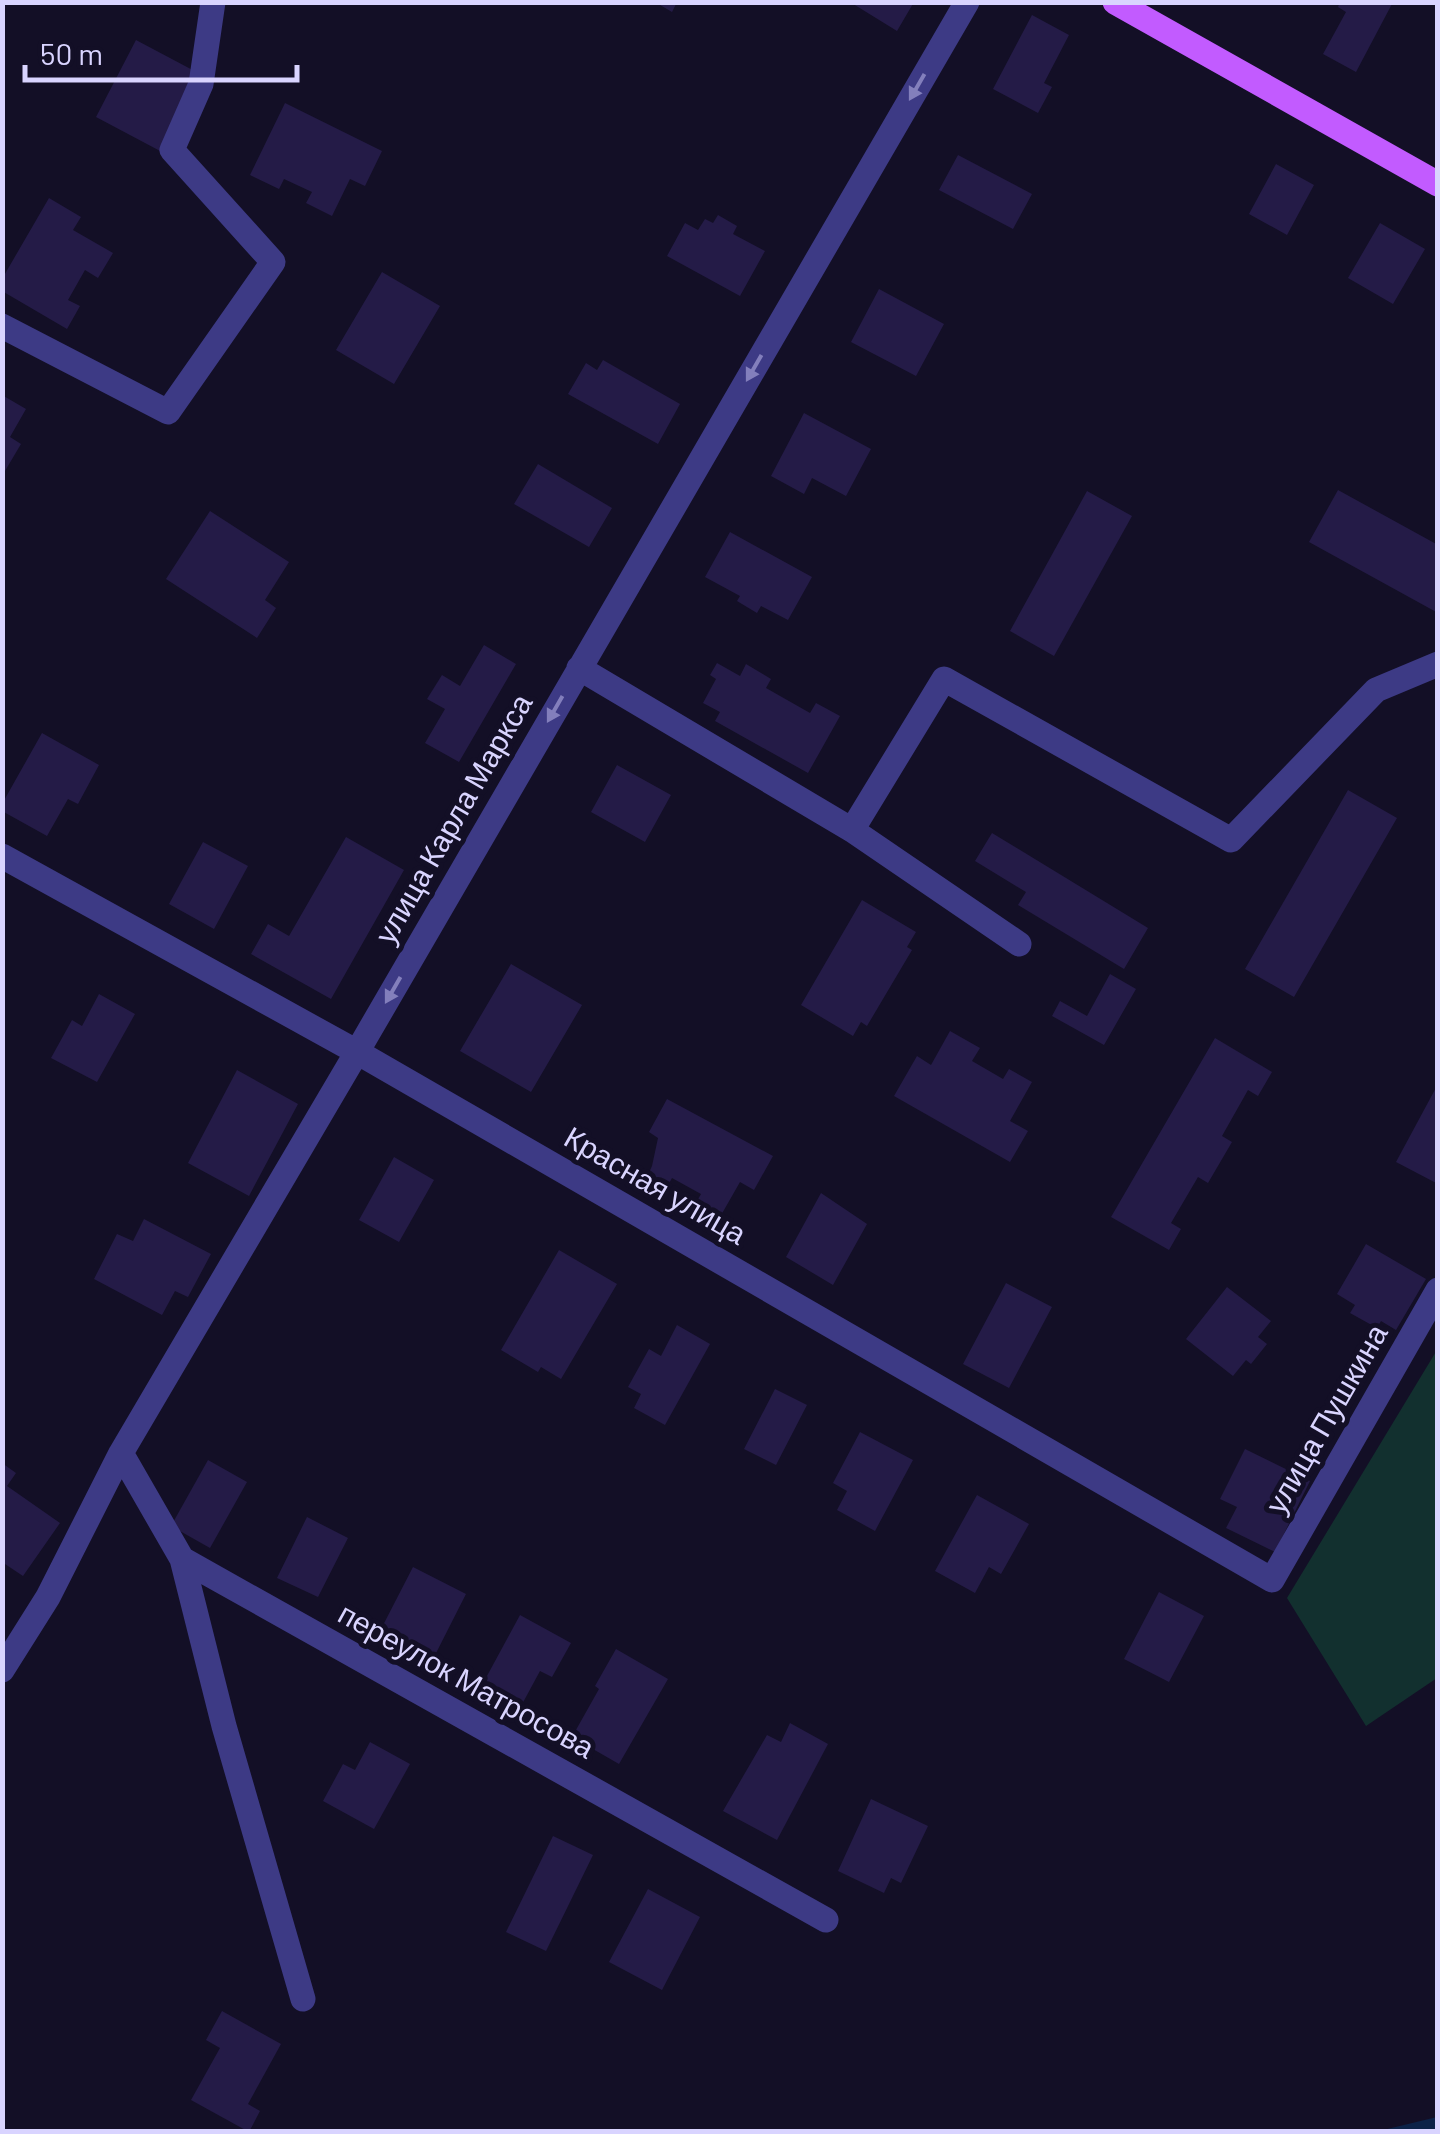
<svg xmlns="http://www.w3.org/2000/svg" width="1440" height="2134" viewBox="0 0 1440 2134" font-family="Barlow,sans-serif">
<style>
.green{fill:#12302f}
.water{fill:#0c2248}
.building{fill:#241b47}
.lines{fill:none;stroke-linecap:round;stroke-linejoin:round}
.minor{stroke:#3d3a85;stroke-width:25}
.major{stroke:#c25bff;stroke-width:25}
.oneway{fill:#837fbc}
.labels{text-anchor:middle;stroke-width:10;stroke-linejoin:round;paint-order:stroke}
.street-label{font-size:30px;fill:#d9d4ff;stroke:#130f26}
</style>
<rect width="100%" height="100%" fill="#130f26"/>
<path class="green" d="M1437 1350V1678L1366 1726 1287 1598Z"/>
<path class="water" d="M1437 2117V2131H1379Z"/>
<path class="building" d="M655 2H677L672 12Z
M850 2H914L897 31Z
M1340 2H1393L1356 72 1323 54 1346 12 1338 7Z
M1032 15 1069 35 1044 83 1052 87 1038 113 993 89Z
M136 40 202 75 162 152 96 117Z
M285 103 382 151 365 186 350 179 332 216 306 203 312 192 284 179 279 189 250 175Z
M958 155 1032 194 1013 229 939 190Z
M1276 164 1314 185 1287 235 1249 214Z
M49 198 81 217 73 230 113 253 98 278 85 270 68 300 80 306 67 329 2 291V279Z
M718 215 737 226 733 234 765 251 740 296 667 256 685 223 698 230 705 219 713 223Z
M1380 223 1425 249 1393 304 1348 278Z
M382 272 440 306 394 384 336 350Z
M879 289 944 324 916 376 851 342Z
M603 360 680 404 658 444 568 394 586 363 597 370Z
M2 395 26 409 10 437 21 444 2 476Z
M804 413 871 449 846 496 812 478 804 494 771 476Z
M538 464 612 508 589 547 514 504Z
M1338 490 1438 545V613L1309 542Z
M1087 491 1132 516 1054 656 1010 631Z
M210 511 289 562 265 600 276 608 257 638 166 579Z
M730 532 812 577 788 620 761 606 757 613 737 601 740 596 705 577Z
M484 645 516 664 459 762 425 743 445 709 427 699 442 675 460 686Z
M717 663 740 676 746 664 771 679 766 688 810 713 816 703 840 716 808 773 715 721 720 712 703 703 716 679 710 675Z
M42 733 99 765 78 804 68 799 47 836 2 811V804Z
M617 765 671 795 645 842 591 812Z
M1348 790 1397 818 1294 997 1245 969Z
M992 833 1148 928 1124 969 1018 905 1026 892 975 861Z
M346 837 404 870 331 999 251 954 268 924 289 936Z
M203 842 248 866 214 929 169 904Z
M862 900 916 932 907 947 912 950 867 1026 861 1022 853 1036 801 1005Z
M511 964 582 1005 531 1092 460 1051Z
M1110 974 1136 989 1104 1045 1052 1016 1060 1001 1087 1016Z
M99 994 135 1014 97 1082 51 1058 72 1020 82 1026Z
M950 1031 980 1048 972 1061 1003 1079 1009 1069 1032 1082 1010 1121 1028 1131 1010 1162 894 1096 917 1056 931 1065Z
M1215 1038 1272 1072 1258 1096 1248 1090 1222 1136 1232 1142 1208 1183 1198 1177 1171 1223 1181 1229 1169 1250 1111 1217Z
M237 1070 298 1104 249 1196 188 1163Z
M1438 1084V1184L1396 1162Z
M667 1099 773 1156 754 1190 740 1182 720 1217 696 1203 701 1194 672 1178 667 1187 647 1177 652 1166 658 1138 649 1132Z
M394 1157 434 1180 399 1242 359 1220Z
M821 1193 867 1224 833 1285 786 1257Z
M144 1219 211 1254 188 1297 175 1291 162 1315 94 1279 117 1234 133 1241Z
M1366 1244 1426 1279 1396 1330 1381 1321 1377 1328 1350 1313 1355 1305 1337 1294Z
M559 1250 617 1284 561 1379 541 1367 538 1372 501 1350Z
M1006 1283 1052 1307 1009 1388 963 1364Z
M1227 1287 1271 1321 1258 1337 1267 1344 1251 1364 1246 1360 1233 1376 1186 1339Z
M677 1325 710 1344 665 1425 634 1408 641 1394 628 1387 649 1349 661 1356Z
M775 1389 807 1405 776 1465 744 1449Z
M860 1432 913 1460 875 1531 837 1510 847 1491 833 1483Z
M1245 1449 1310 1481 1275 1552 1226 1528 1237 1507 1220 1499Z
M208 1460 247 1482 210 1548 171 1526Z
M2 1463 16 1473 7 1486 60 1523 23 1576 2 1562Z
M977 1495 1029 1524 1001 1574 989 1567 975 1593 935 1571Z
M307 1517 348 1538 318 1597 277 1578Z
M413 1567 466 1594 432 1661 379 1633Z
M1159 1592 1204 1616 1169 1682 1124 1659Z
M520 1615 571 1643 552 1677 540 1671 520 1708 481 1687Z
M616 1649 668 1679 619 1764 572 1737 599 1689 595 1686Z
M790 1723 828 1744 777 1840 723 1811 767 1735 781 1742Z
M370 1742 410 1764 374 1829 323 1801 343 1764 355 1770Z
M871 1799 928 1826 901 1883 891 1878 884 1893 838 1871Z
M553 1836 593 1855 546 1951 506 1932Z
M648 1889 700 1917 662 1990 609 1962Z
M222 2011 281 2044 248 2104 260 2111 249 2132 191 2100 220 2048 206 2040Z"/>
<g class="lines">
<path class="minor" d="M2 326 168 412 273 262 172 150 201 84 213 2
M579 668 852 830 1019 944
M852 830 944 679 1231 840 1376 690 1438 664
M2 856 357 1052 1272 1580 1438 1290
M121 1453 182 1559 826 1920
M182 1559 224 1726 303 1999
M2 1670 48 1597 121 1453 357 1052 967 2"/>
<path class="major" d="M1115 2 1438 184"/>
</g>
<defs><path id="oneway-solid" d="M-6-.8H1V-3.2L6.5 0L1 3.2V.8H-6Z" transform="scale(2.5)"/></defs>
<g class="oneway">
<use href="#oneway-solid" transform="translate(917 87) rotate(120)"/>
<use href="#oneway-solid" transform="translate(754 368) rotate(120)"/>
<use href="#oneway-solid" transform="translate(555 709) rotate(120)"/>
<use href="#oneway-solid" transform="translate(393 990) rotate(120)"/>
</g>
<g class="labels">
<g class="street-label">
<text transform="translate(454 819) rotate(-60)" y="10">улица Карла Маркса</text>
<text transform="translate(655 1186) rotate(30)" y="10">Красная улица</text>
<text transform="translate(1327 1419) rotate(-60)" y="10">улица Пушкина</text>
<text transform="translate(466 1681) rotate(29)" y="10">переулок Матросова</text>
</g>
</g>
<rect width="1440" height="2134" fill="none" stroke="#d9d4ff" stroke-width="10"/>
<path d="M25 65v15h272v-15" fill="none" stroke="#d9d4ff" stroke-width="5"/>
<text x="40" y="65" font-size="30" fill="#d9d4ff" stroke="#130f26" stroke-width="8" paint-order="stroke">50 m</text>
</svg>
